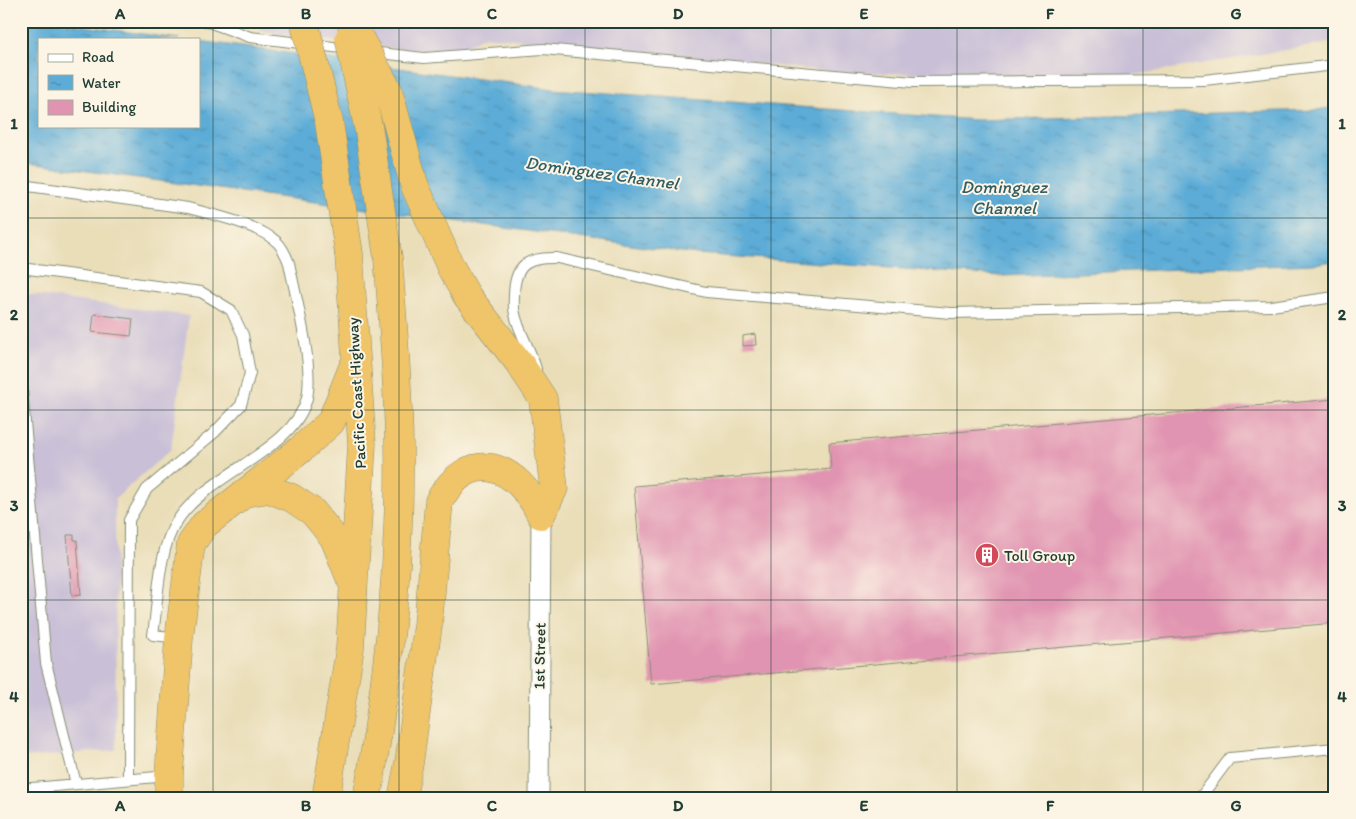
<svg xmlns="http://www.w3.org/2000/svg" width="1356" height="819" viewBox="0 0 1356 819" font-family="Itim,sans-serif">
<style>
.industrial{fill:#c9bfd7}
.water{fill:url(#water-ripples);stroke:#3e7486}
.building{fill:#e194b1}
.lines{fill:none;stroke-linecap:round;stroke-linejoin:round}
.service-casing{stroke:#848e76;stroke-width:12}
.minor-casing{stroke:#848e76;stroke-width:21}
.trunk-casing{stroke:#848e76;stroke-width:29}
.service{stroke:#fff;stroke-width:10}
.minor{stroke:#fff;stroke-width:19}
.trunk{stroke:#f0c469;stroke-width:28}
.trunk-bridge-casing{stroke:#848e76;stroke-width:29;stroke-linecap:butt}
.trunk-bridge{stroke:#f0c469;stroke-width:28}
.grid{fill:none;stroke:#1f3d34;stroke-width:1;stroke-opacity:0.55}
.labels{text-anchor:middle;stroke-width:4;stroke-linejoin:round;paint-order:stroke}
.street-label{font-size:16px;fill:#1f3d34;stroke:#fcf5e5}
.poi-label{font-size:16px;fill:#1f3d34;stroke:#fcf5e5;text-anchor:start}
.water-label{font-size:18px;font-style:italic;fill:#315e65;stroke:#fcf5e5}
.neatline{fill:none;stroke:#1f3d34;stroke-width:2}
.grid-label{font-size:16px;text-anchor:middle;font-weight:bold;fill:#1f3d34}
</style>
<defs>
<pattern id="water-ripples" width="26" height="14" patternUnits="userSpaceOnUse" patternTransform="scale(1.25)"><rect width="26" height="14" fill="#5cacd7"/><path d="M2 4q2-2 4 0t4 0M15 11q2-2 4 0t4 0" fill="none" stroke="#4b8daf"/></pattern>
</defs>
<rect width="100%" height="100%" fill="#fcf5e5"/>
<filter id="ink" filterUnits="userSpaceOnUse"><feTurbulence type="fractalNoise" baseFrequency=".02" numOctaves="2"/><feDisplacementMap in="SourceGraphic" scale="10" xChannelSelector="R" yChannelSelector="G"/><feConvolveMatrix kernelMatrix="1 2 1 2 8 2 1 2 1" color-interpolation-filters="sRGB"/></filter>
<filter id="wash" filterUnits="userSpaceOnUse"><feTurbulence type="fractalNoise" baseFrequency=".0096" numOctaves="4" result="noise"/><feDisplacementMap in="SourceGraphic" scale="20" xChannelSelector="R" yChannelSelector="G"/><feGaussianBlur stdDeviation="1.12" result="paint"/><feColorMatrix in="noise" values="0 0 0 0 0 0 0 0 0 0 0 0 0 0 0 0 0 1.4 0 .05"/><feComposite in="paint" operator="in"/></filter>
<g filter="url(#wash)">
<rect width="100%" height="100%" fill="#eadeb9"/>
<path class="industrial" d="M236 21H1335V42L1116 78 836 72 485 36 454 52 392 48 275 34Z
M21 293 189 316 171 449 115 499 116 750 21 758Z"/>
<path class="water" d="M21 21H49L179 39H39V126H199V41L553 89 977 120 1317 110 1335 107V261L1313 264 1001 276 697 254 21 162Z"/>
<g id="blocks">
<path class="building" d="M94 314 133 319 131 336 92 332Z
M755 334 756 345 743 346V336Z
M1335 399V623L651 684 634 486 831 469 829 443Z
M67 535H74V540H77L81 595 72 596Z"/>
</g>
</g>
<g filter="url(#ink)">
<use href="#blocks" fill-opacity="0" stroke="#848e76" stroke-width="1"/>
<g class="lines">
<g class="service-casing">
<path id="service" d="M206 21 250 37 350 49
M371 52 424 58 543 49 913 82 1204 80 1335 65
M21 185 188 208C214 215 257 224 277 242 283 248 286 255 289 263 296 298 314 365 307 398 294 451 208 473 177 521 158 549 158 602 153 635L179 638
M21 268 201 292 231 310 243 335 250 373 241 405 214 433 147 489 129 520 128 779
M536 369C531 350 519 333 515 314 513 308 514 301 514 294 515 264 528 257 557 258L706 292 951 313 1271 306 1335 297
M21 376 46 663 76 784
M21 789 168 776
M1200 798 1230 758 1335 748"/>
</g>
<g class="minor-casing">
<path id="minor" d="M539 798 541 515"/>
</g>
<g class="trunk-casing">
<path id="trunk" d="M451 268 467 296 520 364 543 399 554 488 541 515
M244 493 269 489 292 498 313 512 334 538 351 580
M169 798V775L179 638 191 544 204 525 300 450 331 422 353 367
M326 798 350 648 362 444 349 254
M367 798C388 681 401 562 399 444 398 382 393 320 388 258
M402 798 409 763 428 625 439 501C471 445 517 465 541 515"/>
</g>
<use href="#service" class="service"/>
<use href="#minor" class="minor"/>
<use href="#trunk" class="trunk"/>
<g class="trunk-bridge-casing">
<path id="trunk-bridge" d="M304 21 329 122 349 254
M350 21 388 90 414 184 451 268
M349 38 369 131 388 258"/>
</g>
<use href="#trunk-bridge" class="trunk-bridge"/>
</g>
</g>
<path class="grid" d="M213 21V798M399 21V798M585 21V798M771 21V798M957 21V798M1143 21V798M21 218H1335M21 410H1335M21 600H1335"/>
<defs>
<g id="building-disc" transform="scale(1.25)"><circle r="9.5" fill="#d1495b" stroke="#fcf5e5"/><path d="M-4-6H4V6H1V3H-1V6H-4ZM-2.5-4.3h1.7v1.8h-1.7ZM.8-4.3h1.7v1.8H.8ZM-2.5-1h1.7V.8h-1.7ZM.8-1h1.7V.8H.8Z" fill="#fff"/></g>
</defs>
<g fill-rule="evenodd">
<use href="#building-disc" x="987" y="555"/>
</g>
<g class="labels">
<g class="street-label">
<text transform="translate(356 393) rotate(-93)" y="6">Pacific Coast Highway</text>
<text transform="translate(539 656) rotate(-89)" y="6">1st Street</text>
</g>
<g class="poi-label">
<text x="1004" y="561">Toll Group</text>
</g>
<g class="water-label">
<text transform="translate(602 173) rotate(8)" y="6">Dominguez Channel</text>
<text x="1004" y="193">Dominguez<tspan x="1004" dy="21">Channel</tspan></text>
</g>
</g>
<rect width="1356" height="819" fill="none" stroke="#fcf5e5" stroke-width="55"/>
<rect x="38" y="38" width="162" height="90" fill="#fcf5e5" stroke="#a4ab9e"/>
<rect x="48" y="54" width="25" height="8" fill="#ffffff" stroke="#a4ab9e"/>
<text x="82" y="62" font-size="15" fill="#1f3d34">Road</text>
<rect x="48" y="75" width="25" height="15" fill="url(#water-ripples)" stroke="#a4ab9e"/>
<text x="82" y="88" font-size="15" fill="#1f3d34">Water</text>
<rect x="48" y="100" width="25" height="15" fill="#e194b1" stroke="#a4ab9e"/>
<text x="82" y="112" font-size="15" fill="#1f3d34">Building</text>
<rect x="28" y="28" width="1300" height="764" class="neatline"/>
<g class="grid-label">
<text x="120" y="19">A</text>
<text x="306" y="19">B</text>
<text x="492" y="19">C</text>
<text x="678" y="19">D</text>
<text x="864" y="19">E</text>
<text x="1050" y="19">F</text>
<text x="1236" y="19">G</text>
<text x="14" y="129">1</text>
<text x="1342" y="129">1</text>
<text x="14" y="320">2</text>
<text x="1342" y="320">2</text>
<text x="14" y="511">3</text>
<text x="1342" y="511">3</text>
<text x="14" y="702">4</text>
<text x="1342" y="702">4</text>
<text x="120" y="811">A</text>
<text x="306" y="811">B</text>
<text x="492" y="811">C</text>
<text x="678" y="811">D</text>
<text x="864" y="811">E</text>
<text x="1050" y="811">F</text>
<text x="1236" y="811">G</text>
</g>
</svg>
